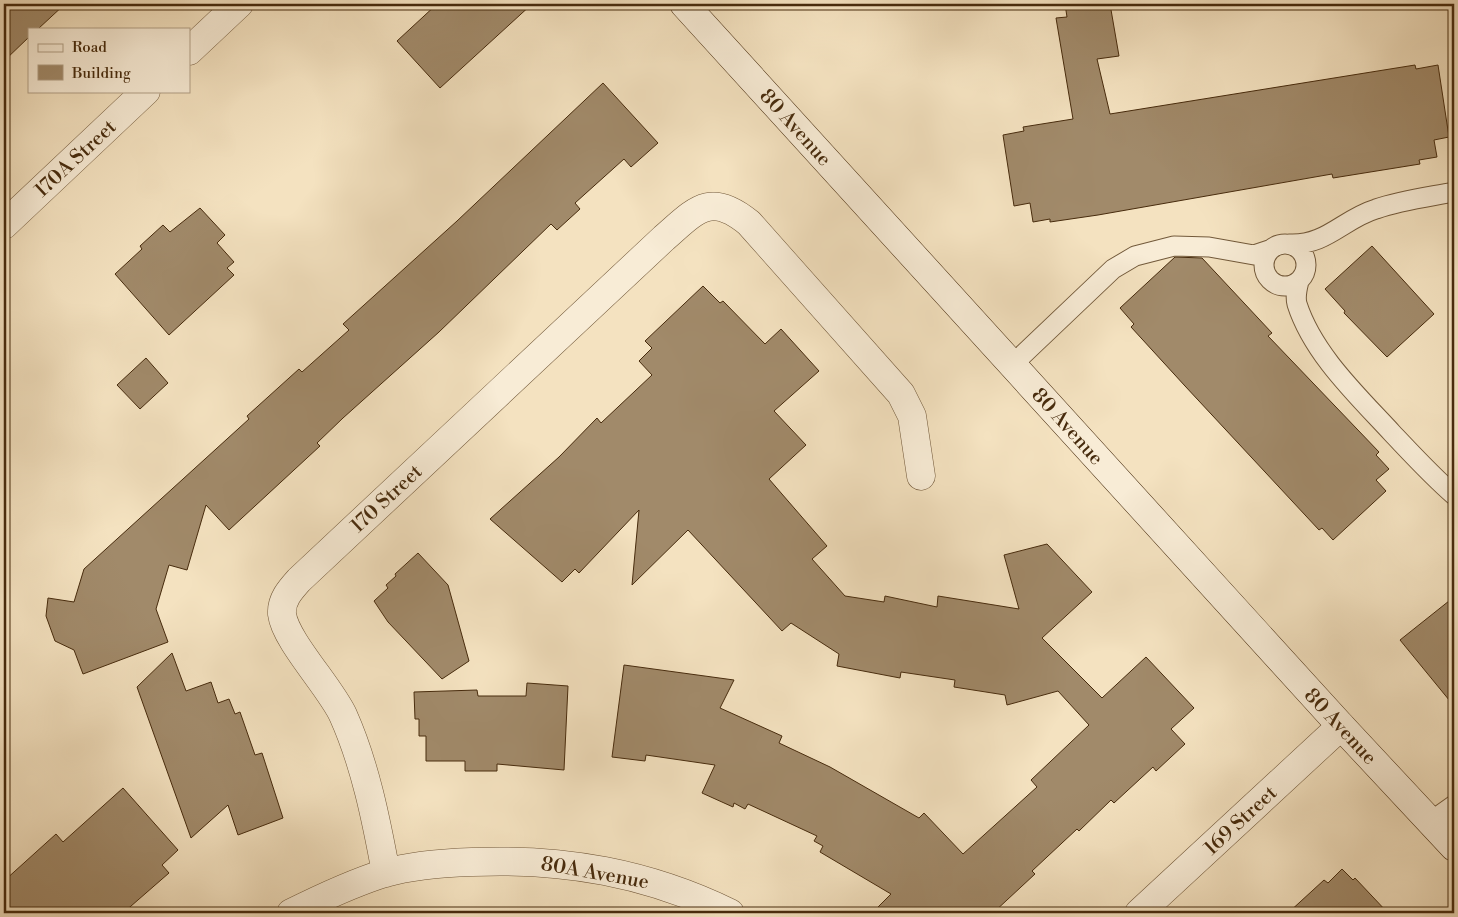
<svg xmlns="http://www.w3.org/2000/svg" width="1458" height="917" viewBox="0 0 1458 917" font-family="'Libre Bodoni',serif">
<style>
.building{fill:#a18a6a;stroke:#472b0d}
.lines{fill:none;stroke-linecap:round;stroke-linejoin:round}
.lane-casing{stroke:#72593a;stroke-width:21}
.street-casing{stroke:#72593a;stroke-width:29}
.secondary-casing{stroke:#472b0d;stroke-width:29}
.lane{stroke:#f8ecd6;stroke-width:19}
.street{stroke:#f8ecd6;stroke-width:28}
.secondary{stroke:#f8ecd6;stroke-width:28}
.labels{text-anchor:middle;stroke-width:5;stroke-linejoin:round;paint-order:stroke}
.street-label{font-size:20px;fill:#472b0d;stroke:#f8ecd6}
</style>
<rect width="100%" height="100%" fill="#f4e2c0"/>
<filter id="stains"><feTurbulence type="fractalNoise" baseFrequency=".004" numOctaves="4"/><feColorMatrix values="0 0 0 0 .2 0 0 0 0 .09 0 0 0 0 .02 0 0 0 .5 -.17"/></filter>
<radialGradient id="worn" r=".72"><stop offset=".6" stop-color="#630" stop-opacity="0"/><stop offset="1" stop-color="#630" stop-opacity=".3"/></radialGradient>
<path class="building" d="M4 4H65L38 29H29V37L4 61Z
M437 4H532L440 88 397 41Z
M1065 4H1110L1119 56 1097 59 1110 114 1415 65 1416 69 1438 65 1449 137 1434 140 1437 157 1419 160 1420 164 1333 178 1332 174 1098 215 1050 222V219L1033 222 1030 203 1014 206 1003 135 1024 131 1023 127 1073 119 1056 18 1067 17Z
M603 83 658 143 631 167 624 159 575 203 580 209 557 230 551 224 439 332 343 418 317 443 320 446 229 530 206 505 187 570 169 565 156 609 168 642 83 674 74 650 55 641 46 616 48 598 74 602 84 569 249 419 247 416 299 369 302 372 349 330 343 324 457 221Z
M200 208 225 235 217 243 234 262 227 268 234 275 169 335 115 274 142 249 140 246 163 225 170 232Z
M1372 246 1434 314 1387 357 1344 313 1345 311 1325 289Z
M1175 257 1202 258 1272 333 1268 336 1379 452 1376 455 1389 469 1376 480 1386 491 1333 540 1322 528 1319 530 1185 386 1131 327 1134 324 1120 308Z
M703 286 720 303 723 301 765 344 781 329 819 371 774 411 806 445 769 479 827 546 812 559 845 596 884 602 885 596 937 607 938 596 1019 609 1004 555 1047 544 1092 592 1042 638 1102 698 1146 657 1194 708 1171 729 1185 744 1156 771 1153 767 1114 803 1111 800 1079 831 1077 829 1032 871 1035 874 993 913H872L891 894 820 852 823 846 814 841 817 836 748 804 745 809 734 803 733 807 702 793 715 765 646 755 645 761 612 757 624 665 734 680 720 708 782 736 779 743 830 767 919 818 924 813 963 854 1037 787 1031 780 1089 725 1058 691 1007 705 1005 695 954 687 955 680 901 672 900 678 837 666 839 654 791 623 782 631 688 530 632 585 639 510 579 573 575 569 562 582 490 519 559 457 597 418 601 423 652 375 639 361 652 348 645 341Z
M146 358 168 383 140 409 117 385Z
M418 553 448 585 469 661 442 679 388 622 374 601 388 588 386 585 396 576 395 574Z
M1454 597V706L1400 640Z
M172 653 186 691 211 682 218 703 229 699 235 714 240 712 255 755 262 753 283 818 238 835 228 805 191 838 137 687Z
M527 683 568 686 564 770 497 764V771H465V761H426V736H419V719H415L414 692 477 690 478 696H526Z
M123 788 178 850 162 865 169 873 123 913H4V881L56 834 63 842Z
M1342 869 1353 880 1355 878 1388 913H1288L1324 880 1328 883Z"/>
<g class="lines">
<g class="lane-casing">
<path id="lane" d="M1264 265a21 21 0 1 1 42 0a21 21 0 1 1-42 0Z
M1289 244C1326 246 1343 219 1376 209 1401 200 1428 197 1454 192
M1299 281C1297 289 1295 296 1297 304 1313 354 1357 395 1392 433 1412 454 1432 476 1454 495
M1012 365 1113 269 1135 256 1174 246 1209 247 1254 255 1269 250
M1430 822 1454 805"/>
</g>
<g class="street-casing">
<path id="street" d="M189 51 239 4
M4 225 146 91
M386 873C376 819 365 764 343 715 330 687 285 640 282 614 281 600 290 590 299 580L664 238C696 210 710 191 749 223L901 394 912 416 921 476
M291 913C321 898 353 883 385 873 413 865 443 863 472 862 564 858 648 873 730 913
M1139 913 1341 726"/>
</g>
<g class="secondary-casing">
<path id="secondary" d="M684 4 1341 726 1454 847"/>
</g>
<use href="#lane" class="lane"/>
<use href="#street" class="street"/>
<use href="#secondary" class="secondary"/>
</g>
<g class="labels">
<g class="street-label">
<text transform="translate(796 127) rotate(48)" y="7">80 Avenue</text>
<text transform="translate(75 158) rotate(-43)" y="7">170A Street</text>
<text transform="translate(1068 426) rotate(48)" y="7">80 Avenue</text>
<text transform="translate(386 498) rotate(-43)" y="7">170 Street</text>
<text transform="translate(1341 726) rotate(47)" y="7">80 Avenue</text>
<text transform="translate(1240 820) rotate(-43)" y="7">169 Street</text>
<text transform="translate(595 872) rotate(10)" y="7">80A Avenue</text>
</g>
</g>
<rect width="1458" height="917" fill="none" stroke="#f4e2c0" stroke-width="20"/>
<rect x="5" y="5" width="1448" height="907" fill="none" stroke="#472b0d" stroke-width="2.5"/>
<rect x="10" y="10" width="1438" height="897" fill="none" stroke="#472b0d"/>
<rect x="28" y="28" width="162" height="65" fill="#f8ecd6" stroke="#b19f86"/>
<rect x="38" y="44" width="25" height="8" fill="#f8ecd6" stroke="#b19f86"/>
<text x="72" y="52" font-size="15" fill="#472b0d">Road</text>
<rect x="38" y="65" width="25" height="15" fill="#a18a6a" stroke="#b19f86"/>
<text x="72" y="78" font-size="15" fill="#472b0d">Building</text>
<rect width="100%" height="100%" filter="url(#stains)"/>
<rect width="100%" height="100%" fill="url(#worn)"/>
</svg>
